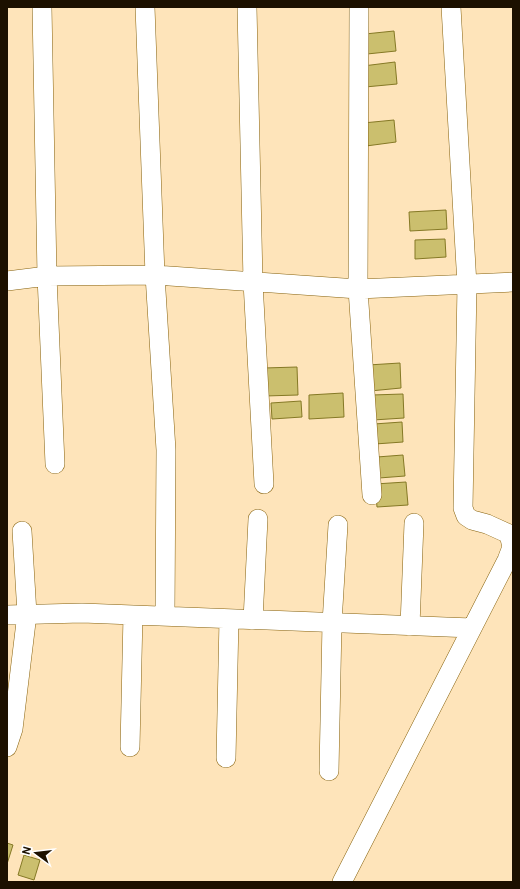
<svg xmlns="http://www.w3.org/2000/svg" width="520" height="889" viewBox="0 0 520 889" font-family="Roboto,sans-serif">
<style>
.building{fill:#cbbf6e;stroke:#857925}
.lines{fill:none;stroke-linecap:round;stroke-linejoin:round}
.minor-casing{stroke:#87620d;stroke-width:20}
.minor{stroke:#fff;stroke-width:19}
</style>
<rect width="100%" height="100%" fill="#fee4ba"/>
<path class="building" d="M394 31 396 51 367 54 365 34Z
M395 62 397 84 365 87 363 66Z
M394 120 396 142 366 146 363 123Z
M446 210 447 229 410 231 409 212Z
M445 239 446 257 415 259V240Z
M400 363 401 388 370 391 368 365Z
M297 367 298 395 265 396 264 368Z
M343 393 344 417 309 419V395Z
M403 394 404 418 373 420 372 395Z
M301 401 302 417 272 419 271 403Z
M402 422 403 442 375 444 374 424Z
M403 455 405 476 379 478 377 457Z
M406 482 408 505 377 507 375 484Z
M7 843 13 845 7 864Z
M24 855 40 860 34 880 18 875Z"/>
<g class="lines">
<g class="minor-casing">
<path id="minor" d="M42 7 47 276 55 464
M145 7 155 275 166 450 165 616
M247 7 253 282 264 484
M359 7 358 289 372 495
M7 281 47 276 155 275 358 289 513 282
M7 615 82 613 472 628
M253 620 258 519
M410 626 414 523
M7 747 13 729 27 614 22 531
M130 747 133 615
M226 758 229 619
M329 771 332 623 338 525
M342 882 507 560 512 547 509 534 487 524 472 520 466 516 463 508 467 285 451 7"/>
</g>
<use href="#minor" class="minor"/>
</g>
<rect width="520" height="889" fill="none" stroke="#1c1000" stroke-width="16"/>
<g transform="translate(36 853) rotate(285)" stroke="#ffffff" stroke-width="3" paint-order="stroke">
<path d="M0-3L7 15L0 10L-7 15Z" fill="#1c1000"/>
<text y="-6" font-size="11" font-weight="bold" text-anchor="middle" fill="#1c1000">N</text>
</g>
</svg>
